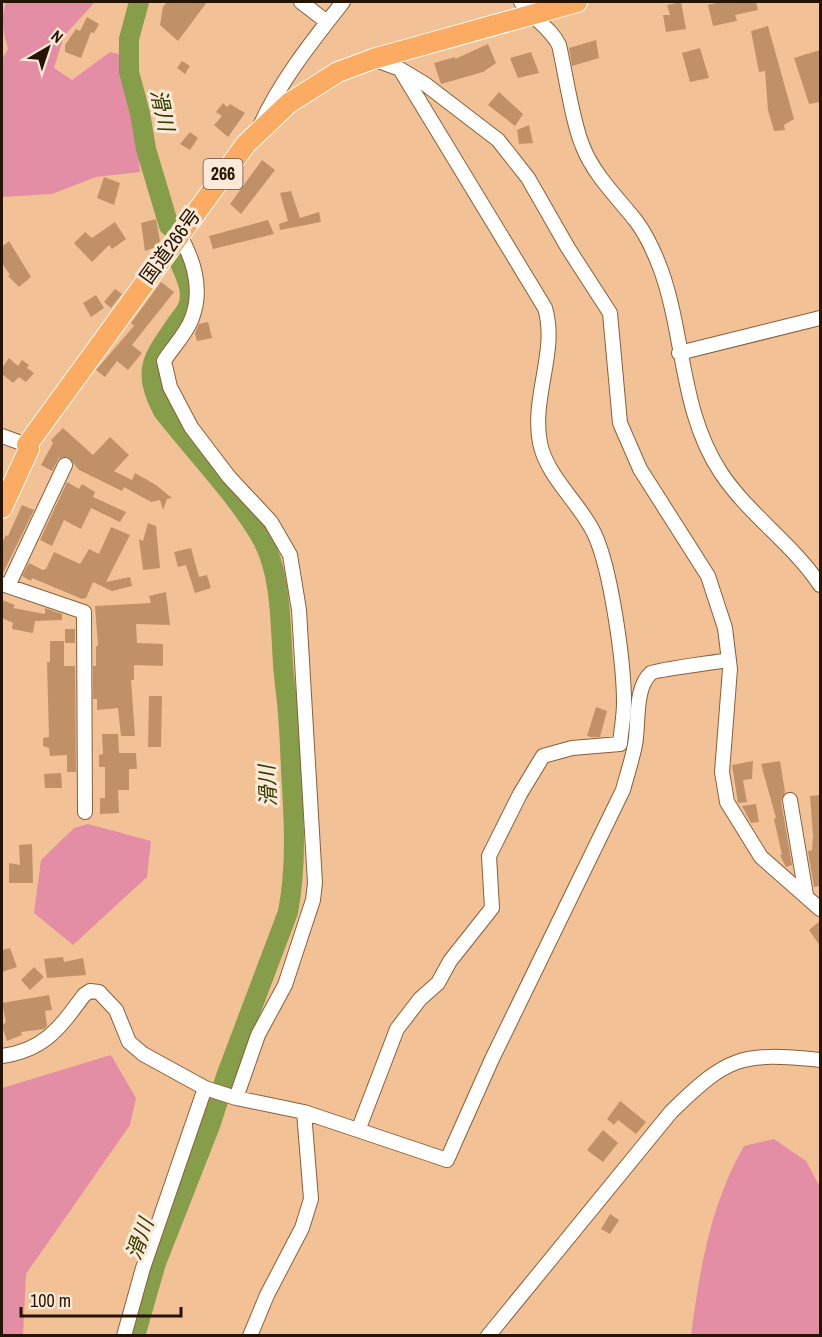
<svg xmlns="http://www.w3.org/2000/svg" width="822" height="1337" viewBox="0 0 822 1337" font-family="'Archivo Narrow','Noto Sans JP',sans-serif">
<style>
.green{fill:#e48ea6}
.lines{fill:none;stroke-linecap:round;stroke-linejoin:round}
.river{stroke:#869d4a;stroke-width:20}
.building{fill:#c09167}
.minor-casing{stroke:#8b5f37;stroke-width:16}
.highway-casing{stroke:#fff;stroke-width:22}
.minor{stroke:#fff;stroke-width:14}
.highway{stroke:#fbac62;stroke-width:20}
.labels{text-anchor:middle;stroke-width:6;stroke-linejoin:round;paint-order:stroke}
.shield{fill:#fde9d7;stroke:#665343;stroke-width:1.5}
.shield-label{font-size:18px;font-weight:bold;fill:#251303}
.street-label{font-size:20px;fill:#251303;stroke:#fde9d7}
.water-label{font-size:21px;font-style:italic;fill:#303e00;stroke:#fde9d7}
</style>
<rect width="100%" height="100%" fill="#f3c196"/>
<path class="green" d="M6 2H95L64 36 54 68 72 80 110 52 119 54 138 148 140 172 96 177 52 194 2 197V59L8 49C3 32 0 19 6 2Z
M88 824 151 841 147 877 73 945 34 913 41 860 74 828Z
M111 1055 136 1098 130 1125 26 1274 23 1335H2V1088Z
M774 1139 806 1161 820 1187V1335H691C700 1269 710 1205 744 1146Z"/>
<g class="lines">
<path class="river" d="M139 2 129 39V72L140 113 146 149 169 226
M135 1336 156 1263 211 1123 225 1079 288 912C297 865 294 818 291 771 290 742 289 713 285 685 279 640 285 578 261 537 237 495 193 450 163 411 141 370 153 358 177 323 181 317 188 310 189 303 193 288 183 271 178 258"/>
</g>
<path class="building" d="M167 2H207L178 41 160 25 163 7Z
M681 2 686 29 666 32 663 15H670L667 5Z
M720 2H756L758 10 735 15 737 21 713 26 708 5Z
M87 17 99 24 94 33 91 32 81 58 65 52V45L76 29 80 31Z
M768 26 794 119 784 125 785 130 774 131 768 110 765 71 759 72 751 31Z
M596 40 599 58 572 66 569 48Z
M488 44 496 63 483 72 441 84 434 63 455 57V59Z
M700 48 709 78 690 82 682 53Z
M820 50V102L809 104 794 58Z
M531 52 539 73 518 78 510 58Z
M182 61 190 66 185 74 177 68Z
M499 92 523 114 515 126 488 105Z
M223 103 227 107 230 104 245 113 228 137 214 125 222 116 216 112Z
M529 125 533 143 519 144 517 130Z
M190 132 198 138 190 150 180 144Z
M262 160 275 170 241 214 230 204Z
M104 177 120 183 114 205 97 198Z
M291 191 300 218 319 212 321 222 280 230 279 224 288 221 280 193Z
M156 219 160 241 156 247 145 251 141 223Z
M268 220 274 234 213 249 209 236Z
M115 222 126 239 112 249 109 245 92 262 74 243 85 232 92 238Z
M9 241 31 277 19 287 8 276 10 275 2 263V247Z
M161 282 174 292 132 345 142 353 128 370 117 361 105 377 96 370 134 326 131 323Z
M115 289 122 294 111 308 104 302Z
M96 295 104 308 91 317 83 303Z
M208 322 212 338 197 341 195 333 199 324Z
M9 358 18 366 22 360 29 365 27 368 34 373 26 382 19 377 13 383 2 374V368Z
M63 428 93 455 110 437 129 455 114 471 132 480 135 473 156 485 172 498 167 499 163 510 160 500 151 502 124 487 122 491 79 470 68 457 59 458 52 471 41 465 53 443 51 440Z
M67 482 79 489 82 484 95 492 93 497 126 512 120 522 91 508 81 529 64 520 52 546 40 540Z
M22 505 34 510 2 575V543L6 535 8 536Z
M148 523 156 526 160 568 143 570 139 539 143 541Z
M111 527 130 535 106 582 130 577 132 586 112 591 93 582 86 598 82 599 32 578 31 581 22 576 29 563 43 570 46 569 54 552 80 564 89 549 99 554Z
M191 548 199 577 207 575 211 588 195 593 186 565 178 567 174 552Z
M166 592 170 625 136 624 137 643 163 644V666L134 665V680H131L135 736H121L118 708 97 710V699H93V666H96V646H98L95 606 151 603 149 596Z
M2 600 15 605 13 608 45 614V608L62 614V620L35 621 33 633 12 629 13 623 2 618Z
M65 629H75V643H65Z
M50 641H64V666H75L76 772H67V755L50 756 49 748 43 746V738L49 737 47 662H50Z
M149 696H162L161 747H148Z
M596 707 607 711 600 737H591L587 736Z
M102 734H118L119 753H136L137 769H129V790H118L119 813 100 814V798H105V767H99V755L103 754Z
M753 761 752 779 743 780 747 802 738 803 732 765Z
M780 761 785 792 781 801 792 865 786 867 780 855H782L774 819 776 818 761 764Z
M61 773 62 788H45L44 774Z
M820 795V886L814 887 808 851 812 850 813 836 810 796Z
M756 804 759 822 751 823 742 806Z
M32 844 33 883H9V863L20 865 19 845Z
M820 921V946L809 930Z
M10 948 17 967 2 972V950Z
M63 957 64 962 83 958 86 975 47 978 44 959Z
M34 967 44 977 30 990 21 980Z
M49 995 52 1010 45 1011 47 1026 44 1029 21 1032 22 1035 7 1041 2 1026 6 1022 2 1003Z
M620 1101 646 1122 636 1134 618 1120 614 1125 607 1119Z
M603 1130 618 1143 603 1162 587 1150Z
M610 1214 619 1220 610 1234 601 1229Z"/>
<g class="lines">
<g class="minor-casing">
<path id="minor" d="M301 2 327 22
M521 2C533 19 550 27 559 45 566 75 572 121 583 147 594 175 618 198 636 221 646 234 655 254 661 270 685 337 680 411 721 473 749 515 793 544 820 585
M373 59 400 69 425 84 498 140 528 178 568 248 610 313 620 423 640 469 708 576 725 628 730 669 722 772 727 802 761 857 820 909
M260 126C280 81 313 40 343 2
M179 234C194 260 203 289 192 318 187 333 172 348 164 361L170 387 191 427 229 477 271 522 290 555 299 610 315 883 313 900 285 985 258 1035 236 1098
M679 353 820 318
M2 436 27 445
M2 584 84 612 85 812
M8 586 65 465
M790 800 806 895
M2 1056C44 1050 59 1029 84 995L90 991 99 992 116 1010 129 1042 143 1054 205 1088 236 1098 304 1112 447 1160 492 1059 623 790C627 775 632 760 635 745 639 724 634 688 651 673 655 670 718 662 728 660
M359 1128 397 1029 420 999 438 983 450 961 492 908 489 856 520 794 543 756 572 748 620 744C621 731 624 717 624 703 624 663 611 568 594 533 579 502 547 477 540 443 531 397 558 351 545 308L400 69
M124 1336 143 1268 205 1088
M250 1336 267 1295 302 1228 311 1199 304 1112
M488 1336 671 1112C728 1056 741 1052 820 1060"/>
</g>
<g class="highway-casing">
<path id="highway" d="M2 508 29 449 27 445 246 144 289 103 338 72 373 59 577 2"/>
</g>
<use href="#minor" class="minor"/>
<use href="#highway" class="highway"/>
</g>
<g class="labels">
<rect class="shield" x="203.5" y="159" width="39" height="30" rx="4.5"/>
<g class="shield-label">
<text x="223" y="180">266</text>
</g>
<g class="street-label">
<text transform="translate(170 246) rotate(-54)" y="7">国道266号</text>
</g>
<g class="water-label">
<text transform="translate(162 110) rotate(78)" y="7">滑川</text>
<text transform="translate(268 786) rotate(-93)" y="7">滑川</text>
<text transform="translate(140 1239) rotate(-70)" y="7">滑川</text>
</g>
</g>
<rect width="822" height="1337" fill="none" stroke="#251303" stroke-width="6"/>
<g transform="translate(48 48) rotate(39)" stroke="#fde9d7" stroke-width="4.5" paint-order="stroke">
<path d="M0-4.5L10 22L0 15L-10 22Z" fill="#251303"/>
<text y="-9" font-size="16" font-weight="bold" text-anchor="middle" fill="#251303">N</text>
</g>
<path d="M21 1307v9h160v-9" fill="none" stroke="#251303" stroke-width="3"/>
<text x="30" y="1307" font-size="18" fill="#251303" stroke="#fde9d7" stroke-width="4.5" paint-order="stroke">100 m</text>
</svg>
